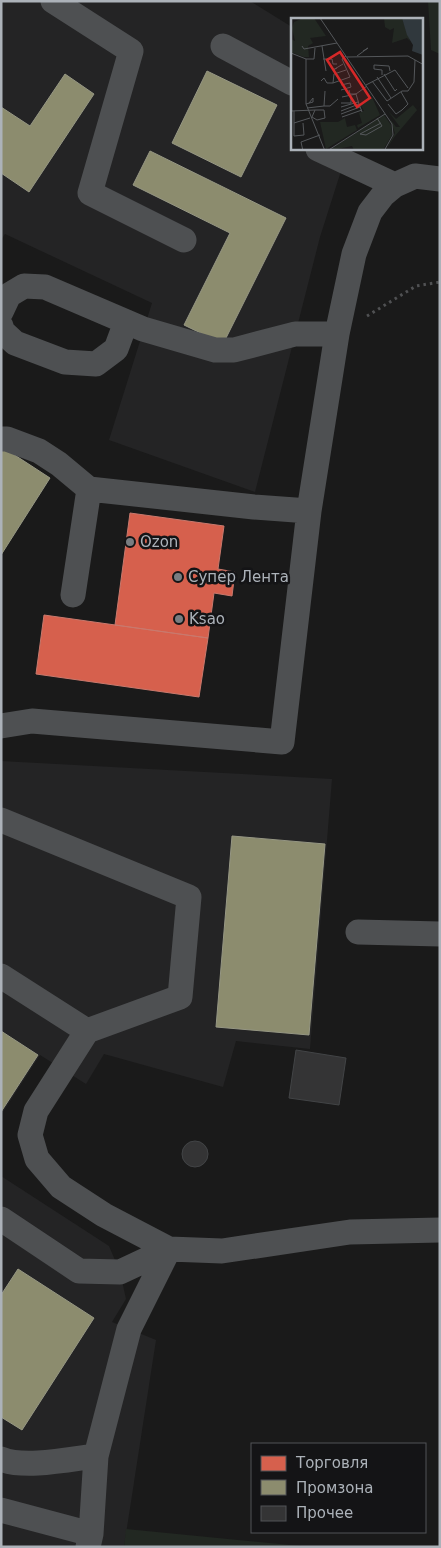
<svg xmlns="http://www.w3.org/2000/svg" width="441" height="1548" viewBox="0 0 441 1548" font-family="'DejaVu Sans',sans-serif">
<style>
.built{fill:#242425}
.green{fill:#222822}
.shops{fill:#d6604d;stroke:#c9796d}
.industry{fill:#8c8c6e;stroke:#969784}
.building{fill:#343435;stroke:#424446}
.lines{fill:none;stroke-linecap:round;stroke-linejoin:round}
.path{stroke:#505153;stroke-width:3;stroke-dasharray:2.5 4;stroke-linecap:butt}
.minor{stroke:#4e5052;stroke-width:25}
.poi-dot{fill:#797d81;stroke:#141416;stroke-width:2}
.labels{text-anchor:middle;stroke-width:5;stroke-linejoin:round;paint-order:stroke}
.poi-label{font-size:15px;fill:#acb2b9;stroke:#141416;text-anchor:start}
.inset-road{fill:none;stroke:#54575a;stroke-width:1}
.view{fill:#d62828;fill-opacity:0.15;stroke:#d62828;stroke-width:2.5}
.inset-edge{fill:none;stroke:#acb2b9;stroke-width:2.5}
</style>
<rect width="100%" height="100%" fill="#1a1a1a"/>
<path class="built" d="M1 1H250L292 27V149H348L320 237 255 492 109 440 152 303 5 234 1 240Z
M1 761 332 779 310 1049 236 1041 223 1087 104 1054 86 1084 40 1055 1 1115Z
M1 1176 109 1246 120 1272 126 1299 112 1322 156 1340 124 1547H1Z"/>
<path class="green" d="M428 1H440V54L431 50Z
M126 1529 311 1547H124Z"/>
<path class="shops" d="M130 513 224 526 218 569 235 572 232 596 214 593 208 638 115 625Z
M44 615 208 638 199 697 36 674Z"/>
<path class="industry" d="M207 71 277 105 241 177 172 143Z
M65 74 94 94 29 192 1 173V107L30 126Z
M150 151 286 218 223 344 184 325 230 233 133 185Z
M4 448 50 478 1 555V453Z
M232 836 325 844 309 1035 216 1027Z
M1 1031 38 1055 1 1112Z
M18 1269 94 1318 22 1430 1 1417V1295Z"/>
<path class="building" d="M296 1050 346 1058 339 1105 289 1098Z
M182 1154a13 13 0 1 1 26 0a13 13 0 1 1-26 0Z"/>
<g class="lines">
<path class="path" d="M367 316 416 286 440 282"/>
<path class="minor" d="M53 1 131 51 90 193 184 240
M223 46 292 83
M318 149 395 185
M1 312 9 295 24 286 45 287 143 329 215 350H234L295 334H337
M1 326V330L15 343 65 362 96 364 116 349 126 322
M1 439H7L39 451 59 464 89 489 254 507 309 511
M73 595 89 489
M1 726 32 721 282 742 309 511 337 334 354 254 370 212 383 195 395 185 415 176 440 179
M1 820 189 897 180 997 87 1031 1 976
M358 932 440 934
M87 1031 36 1111 30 1135 37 1159 61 1187 104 1215 169 1249 222 1251 350 1232 440 1230
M1 1219 79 1271 120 1272 169 1249
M1 1459C24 1469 71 1459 96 1456
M1 1510 91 1534 88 1547
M91 1534 96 1456 129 1329 169 1249"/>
</g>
<g class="poi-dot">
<circle cx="130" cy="542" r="5"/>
<circle cx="178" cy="577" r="5"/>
<circle cx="179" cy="619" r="5"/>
</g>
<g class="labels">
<g class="poi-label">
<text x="140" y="547">Ozon</text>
<text x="188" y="582">Супер Лента</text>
<text x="189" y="624">Ksao</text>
</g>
</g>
<g transform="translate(291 18)">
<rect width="132" height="132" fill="#1a1a1a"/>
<path d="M12 0H23L35 18 19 20 22 25 17 28 18 39H13L0 34V21L4 23 1 10 3 4ZM93 0H111L119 23 116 20 101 25 103 10 99 12 94 9ZM81 79 89 97 67 110 66 107 71 105 68 95 73 93 69 86ZM132 85 104 118 95 132 104 115 99 101 105 109H109L97 93 105 101 122 87 126 92ZM93 97 100 107 101 117 92 132H63L61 128 37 133ZM54 100 56 109 64 107 66 112 35 131 29 104H47Z" fill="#222822"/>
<path d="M111 0H132V37L121 33 122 27 116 17Z" fill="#30383d"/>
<path class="inset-road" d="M29 0 101 106 102 117 93 133M11 28 13 31 46 25M31 28 35 53M0 35 15 41H23L24 30M66 38 77 30 72 33M56 39 117 38 133 47M15 41V86L34 133M32 41H41L42 46H46M46 50 42 52 52 46M55 52 43 56 42 65 59 59 51 41 55 38M93 56 104 73 106 71M91 57V52L83 51V47L98 48 99 53M86 59 100 80M30 63 33 60 36 65H42M81 63 96 83 111 73H117L123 64 124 42M75 67 104 52 117 70M50 72 60 69 59 65 50 67M58 72 59 76H65L76 68M51 79 65 76 68 86M50 85H60V79M15 86 22 84V80L18 85M97 86 105 96 111 92 117 86 110 74M33 88H39L47 81M50 89 67 84M16 90 33 88 34 73M0 93 24 92H33L34 100 26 102 21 99 24 92M3 93V105L19 100M50 93 68 86 71 94M50 96 69 89M51 99 71 92M3 105V118L13 117 12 105M69 116 75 117 91 108 86 100M69 116 90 105M12 133 10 124 29 117M36 133 94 96"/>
<path class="view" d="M49 34 79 80 66 89 36 42Z"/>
<rect width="132" height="132" class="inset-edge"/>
</g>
<rect width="441" height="1548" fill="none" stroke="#acb2b9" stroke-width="5"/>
<rect x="251" y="1443" width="175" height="90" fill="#141416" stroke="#515357"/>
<rect x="261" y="1456" width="25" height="15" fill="#d6604d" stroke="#515357"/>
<text x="296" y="1468" font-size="15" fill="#acb2b9">Торговля</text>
<rect x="261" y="1480" width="25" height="15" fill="#8c8c6e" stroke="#515357"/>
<text x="296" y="1493" font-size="15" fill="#acb2b9">Промзона</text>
<rect x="261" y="1506" width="25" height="15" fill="#343435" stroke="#515357"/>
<text x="296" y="1518" font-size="15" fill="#acb2b9">Прочее</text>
</svg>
